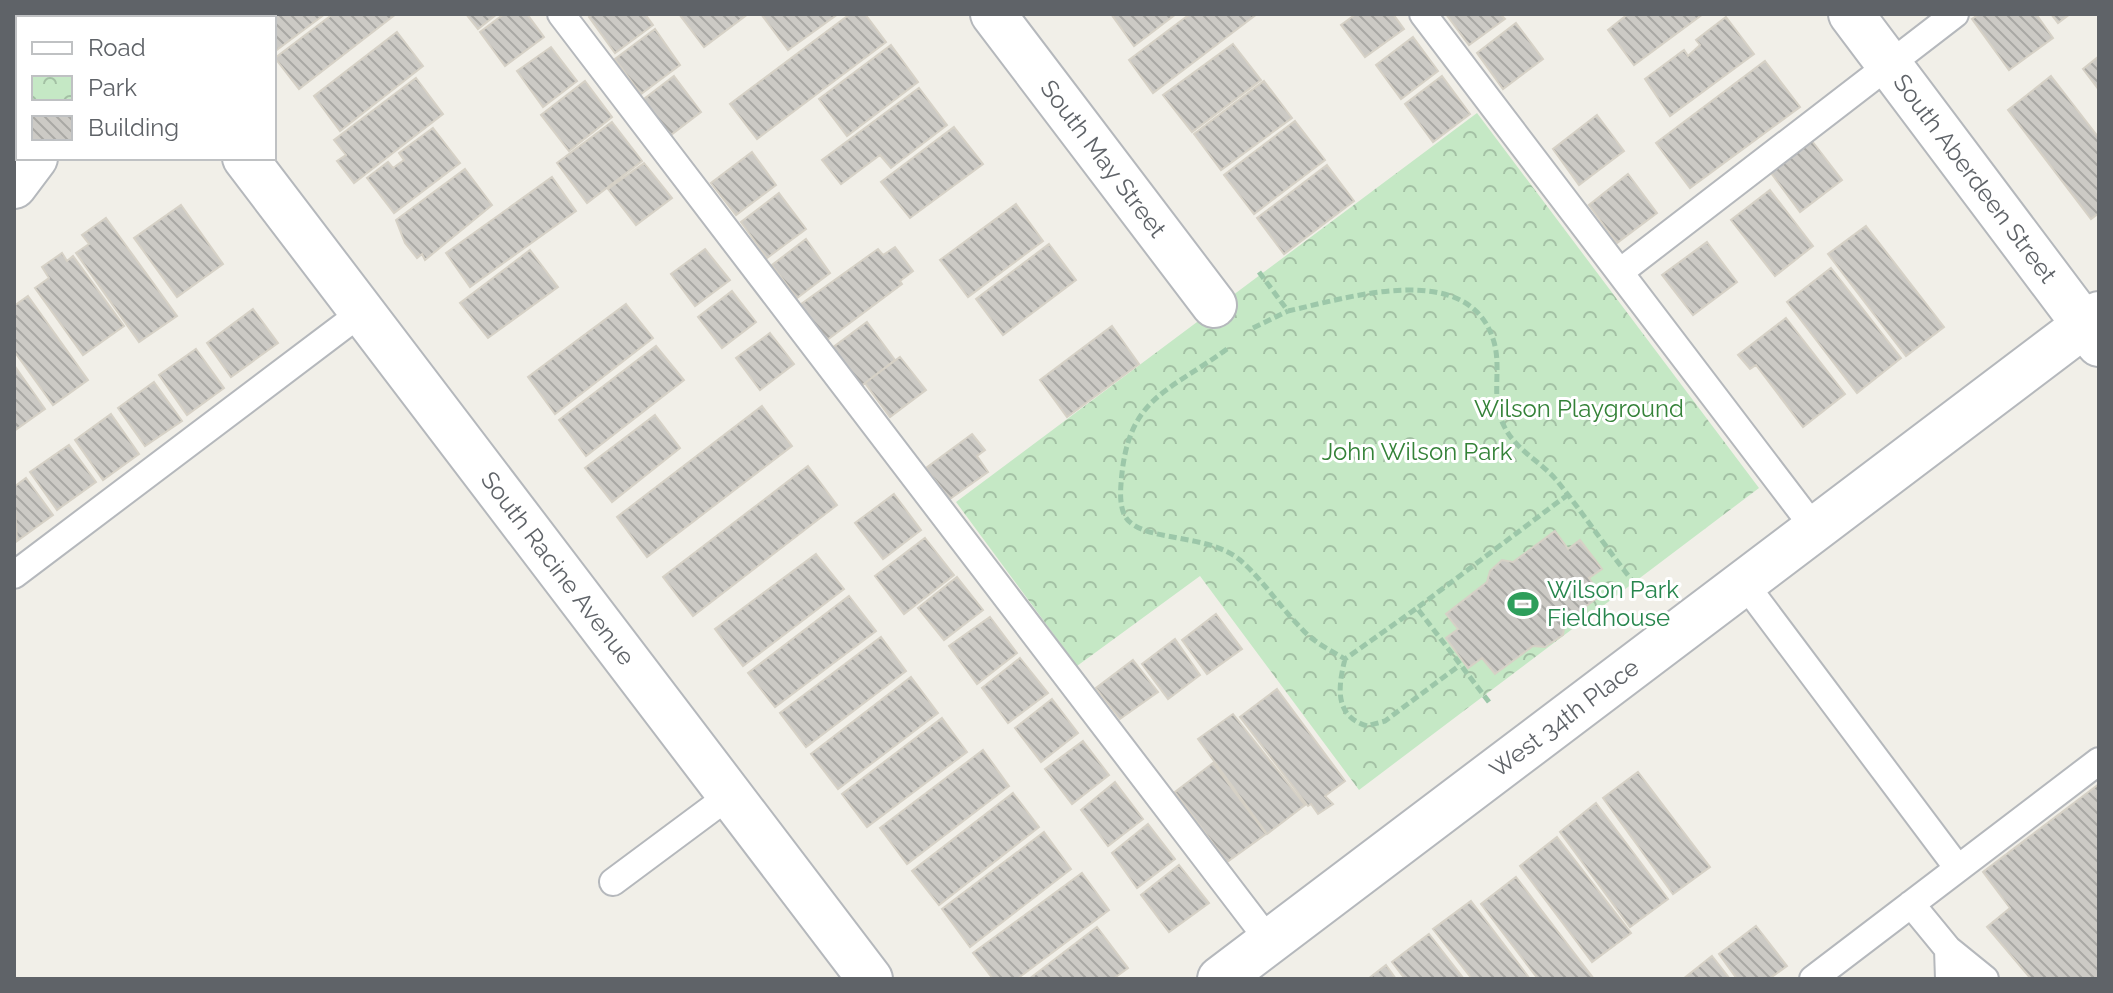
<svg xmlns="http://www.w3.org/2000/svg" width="2113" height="993" viewBox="0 0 2113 993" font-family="Raleway,sans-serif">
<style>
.park{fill:url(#park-crowns)}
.building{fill:url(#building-back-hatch);stroke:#d6d1c6;stroke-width:2}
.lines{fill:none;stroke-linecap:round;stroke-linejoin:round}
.service-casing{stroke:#b5b8bc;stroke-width:30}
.minor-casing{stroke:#b5b8bc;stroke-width:48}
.tertiary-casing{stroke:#b5b8bc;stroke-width:48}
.path{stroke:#9cc7a9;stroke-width:5;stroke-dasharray:8 4;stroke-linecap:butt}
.service{stroke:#fff;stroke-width:26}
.minor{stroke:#fff;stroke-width:44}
.tertiary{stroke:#fff;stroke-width:44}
.labels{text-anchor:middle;stroke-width:6;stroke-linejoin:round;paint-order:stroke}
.street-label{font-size:24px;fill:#5f6368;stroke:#fff}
.park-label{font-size:24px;fill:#348238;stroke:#fff}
.leisure-label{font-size:24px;fill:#27864d;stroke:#fff;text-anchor:start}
</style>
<defs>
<pattern id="park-crowns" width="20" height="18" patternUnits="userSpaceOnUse" patternTransform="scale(2)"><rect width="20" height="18" fill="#c5e8c5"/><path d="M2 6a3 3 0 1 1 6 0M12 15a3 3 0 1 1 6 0" fill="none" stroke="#a3c0a4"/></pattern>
<pattern id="building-back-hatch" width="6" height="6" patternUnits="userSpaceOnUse" patternTransform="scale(2)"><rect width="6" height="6" fill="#cccac5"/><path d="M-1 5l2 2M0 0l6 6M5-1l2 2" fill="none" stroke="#a9a8a4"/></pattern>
</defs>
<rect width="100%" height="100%" fill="#f1efe8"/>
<path class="park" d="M1477 113 1759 488 1359 790 1200 576 1077 666 956 502Z"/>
<path class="building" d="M246 14H325L274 52V18H249Z
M333 14H396L299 89 275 58Z
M466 14H497L478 29Z
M504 14H527L544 37 505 66 480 32Z
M594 14H645L653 25 615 53 589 17Z
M679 14H748L704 47Z
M761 14H838L788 50Z
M850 14H865L886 42 757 139 730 104Z
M1111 14H1176L1134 46Z
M1190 14H1257L1153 93 1129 60Z
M1356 14H1393L1404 29 1365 57 1341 25Z
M1446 14H1500L1505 19 1469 45Z
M1628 14H1703L1634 65 1608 30Z
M1979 14H2036L2053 38 2009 70 1972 19Z
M2051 14H2070L2058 23Z
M1726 17 1754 54 1670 116 1645 79 1684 50 1688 56 1700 45 1696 40Z
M1516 23 1543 59 1503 89 1477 53Z
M655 29 680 65 641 94 615 59Z
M397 32 423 66 340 131 314 96Z
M1413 37 1438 71 1401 99 1376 65Z
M1233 44 1261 80 1192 132 1163 95Z
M891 45 918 82 847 136 819 99Z
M551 47 577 81 543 107 517 71Z
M2099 56V90L2083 69Z
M1765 61 1800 107 1690 188 1656 143Z
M674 76 701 112 667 138 640 102Z
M1442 76 1470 114 1433 142 1405 104Z
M2051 76 2099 138V213L2091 219 2008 110Z
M416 78 443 114 354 183 337 161 346 155 334 140Z
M585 81 612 117 569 151 541 115Z
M1264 81 1292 118 1221 170 1194 134Z
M919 88 947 125 891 168 880 155 841 184 822 160Z
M1597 115 1624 151 1579 185 1553 149Z
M1295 121 1325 160 1254 214 1224 175Z
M612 122 642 161 587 203 557 163Z
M954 127 983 164 910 218 881 182Z
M433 128 460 163 394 213 367 178 388 162 393 168 404 160 399 153Z
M1812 141 1842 180 1800 212 1771 173Z
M752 152 776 185 736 215 711 183Z
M644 163 672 198 636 225 608 189Z
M1327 165 1354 201 1284 254 1257 218Z
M465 169 492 205 425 260 422 254 417 258 405 243 396 220Z
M1628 174 1657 213 1617 243 1589 205Z
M552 177 576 211 470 287 446 253Z
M1770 190 1813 246 1775 276 1731 220Z
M779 193 806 229 767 258 741 222Z
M1016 204 1043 241 968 297 940 260Z
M181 205 223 264 177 297 134 238Z
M106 218 177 316 139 342 76 253 89 244 82 235Z
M1866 226 1944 327 1906 356 1828 254Z
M806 239 830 273 797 298 772 265Z
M1707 242 1737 282 1693 315 1662 275Z
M1049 244 1076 280 1003 335 976 299Z
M895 247 913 271 900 281 902 284 827 340 819 329 816 331 797 307 878 249 883 255Z
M705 249 730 280 695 306 671 274Z
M530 250 558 287 488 338 460 303Z
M62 253 67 261 73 256 124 326 83 355 35 288 49 278 42 267Z
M1831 268 1901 358 1857 393 1787 302Z
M732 291 756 322 722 348 698 317Z
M28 296 88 380 53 405 14 351V306Z
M626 304 653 338 555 414 528 377Z
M253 309 278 343 231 377 207 343Z
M1786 318 1845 394 1803 427 1756 365 1750 369 1738 355Z
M867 322 895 360 861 386 832 348Z
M1112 326 1139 364 1067 417 1040 380Z
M770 333 794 364 760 390 736 358Z
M656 346 684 380 586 456 559 420Z
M196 349 224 388 187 415 159 375Z
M900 357 926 390 890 417 865 383Z
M14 365 45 409 14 431Z
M154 382 182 421 145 446 118 408Z
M762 406 792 446 647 557 617 517Z
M111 414 139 454 103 480 75 440Z
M655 415 680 448 612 502 585 468Z
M972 434 985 450 977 456 988 472 950 499 926 468Z
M69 445 96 482 57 510 30 472Z
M808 466 837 505 693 616 663 577Z
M26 478 53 515 17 541 14 487Z
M894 494 921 530 883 559 855 523Z
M1555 531 1568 549 1580 540 1602 569 1589 578 1601 595 1565 622 1563 635 1545 647 1533 646 1495 674 1482 658 1468 668 1446 638 1458 629 1446 614 1487 582 1490 571 1502 560 1513 562Z
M925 538 954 575 904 614 875 576Z
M816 554 844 589 743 666 715 629Z
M957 577 983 610 944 640 918 608Z
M849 596 876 631 775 707 748 673Z
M1216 614 1242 649 1207 674 1182 640Z
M990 617 1017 653 977 684 949 646Z
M881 637 906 671 806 747 780 713Z
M1175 639 1200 675 1168 699 1142 664Z
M1020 658 1048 693 1008 723 982 688Z
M1133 660 1158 692 1120 719 1096 688Z
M911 677 938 713 838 789 811 754Z
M1277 689 1345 781 1325 796 1333 804 1318 814 1311 804 1308 806 1240 717Z
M1052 699 1078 733 1041 762 1015 728Z
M1233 714 1305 805 1267 834 1198 739Z
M942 718 967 752 867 827 842 794Z
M1083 741 1109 775 1072 804 1045 769Z
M983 750 1009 786 907 864 880 828Z
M1213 763 1266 834 1227 862 1175 792Z
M1638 772 1710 867 1673 894 1603 798Z
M1115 782 1143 819 1108 846 1081 810Z
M2099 784V979H2031L1987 927 2010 908 1983 872Z
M1013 793 1039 827 939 905 912 871Z
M1596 803 1668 899 1630 927 1560 832Z
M1148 824 1175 859 1137 888 1112 853Z
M1044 832 1071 869 970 947 942 909Z
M1557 837 1631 933 1592 962 1520 866Z
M1179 865 1209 903 1169 932 1141 895Z
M1082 873 1109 910 1017 979H993L973 953Z
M1516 877 1594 979H1538L1481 904Z
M1471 901 1530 979H1472L1433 929Z
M1756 926 1787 966 1769 979H1737L1719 954Z
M1097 927 1128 968 1113 979H1029Z
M1429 934 1464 979H1405L1392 962Z
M1712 956 1730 979H1683Z
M1386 965 1396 979H1368Z"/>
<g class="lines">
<g class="service-casing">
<path id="service" d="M561 14 1270 942
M1423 14 1815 529
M1620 272 1955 14
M14 575 362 312
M1744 583 1957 867
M613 882 730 795
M1911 904 1948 949 1985 979
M1948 949 1949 979
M1813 979 2099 761"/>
</g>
<g class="minor-casing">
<g id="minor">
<path id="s1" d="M993 14 1214 305"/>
<path id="s2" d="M1851 14 2099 344"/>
<path d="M88 18 93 14"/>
<path d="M14 66 18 64"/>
<path d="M14 186 35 158"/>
<path id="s3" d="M1220 979 2099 314"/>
</g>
</g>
<g class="tertiary-casing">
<g id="tertiary">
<path d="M136 14 139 18"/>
<path id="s4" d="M245 158 870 979"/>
</g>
</g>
<path class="path" d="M1259 272 1288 311C1347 298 1470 258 1494 342 1502 370 1490 398 1504 426 1516 451 1541 461 1558 482 1586 517 1611 555 1639 589
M1253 328 1288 311
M1227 349C1165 394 1127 398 1121 484 1120 497 1120 515 1131 523 1153 541 1210 535 1240 560 1263 580 1280 607 1301 628 1313 642 1330 650 1345 659L1417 608
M1345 659C1338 687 1334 716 1367 726L1385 721 1460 665
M1489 702 1417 608 1566 496"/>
<use href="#service" class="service"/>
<use href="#minor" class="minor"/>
<use href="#tertiary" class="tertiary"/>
</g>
<defs>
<g id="stadium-bare" transform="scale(2.4)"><path d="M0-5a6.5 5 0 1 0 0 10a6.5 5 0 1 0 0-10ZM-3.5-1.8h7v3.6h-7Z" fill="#2e9e5b" stroke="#fff" stroke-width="2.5" paint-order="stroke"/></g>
</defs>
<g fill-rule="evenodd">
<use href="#stadium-bare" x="1523" y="604"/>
</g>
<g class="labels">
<g class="street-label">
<text dy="8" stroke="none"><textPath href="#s1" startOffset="182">South May Street</textPath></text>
<text dy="8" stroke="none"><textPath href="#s2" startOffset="206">South Aberdeen Street</textPath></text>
<text dy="8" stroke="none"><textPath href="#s4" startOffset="516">South Racine Avenue</textPath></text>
<text dy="8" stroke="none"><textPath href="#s3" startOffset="432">West 34th Place</textPath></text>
</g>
<g class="park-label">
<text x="1579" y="417">Wilson Playground</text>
<text x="1417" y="460">John Wilson Park</text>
</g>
<g class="leisure-label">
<text x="1547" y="598">Wilson Park<tspan x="1547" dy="28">Fieldhouse</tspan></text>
</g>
</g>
<rect width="2113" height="993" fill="none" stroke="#5f6368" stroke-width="32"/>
<rect x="16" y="16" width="260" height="144" fill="#ffffff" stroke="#bfc1c3" stroke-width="2"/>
<rect x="32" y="42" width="40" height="12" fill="#ffffff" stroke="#bfc1c3" stroke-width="2"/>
<text x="88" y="56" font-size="24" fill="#5f6368">Road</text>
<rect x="32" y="76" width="40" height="24" fill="url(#park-crowns)" stroke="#bfc1c3" stroke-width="2"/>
<text x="88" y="96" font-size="24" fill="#5f6368">Park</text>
<rect x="32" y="116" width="40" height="24" fill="url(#building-back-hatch)" stroke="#bfc1c3" stroke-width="2"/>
<text x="88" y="136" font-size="24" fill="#5f6368">Building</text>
</svg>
